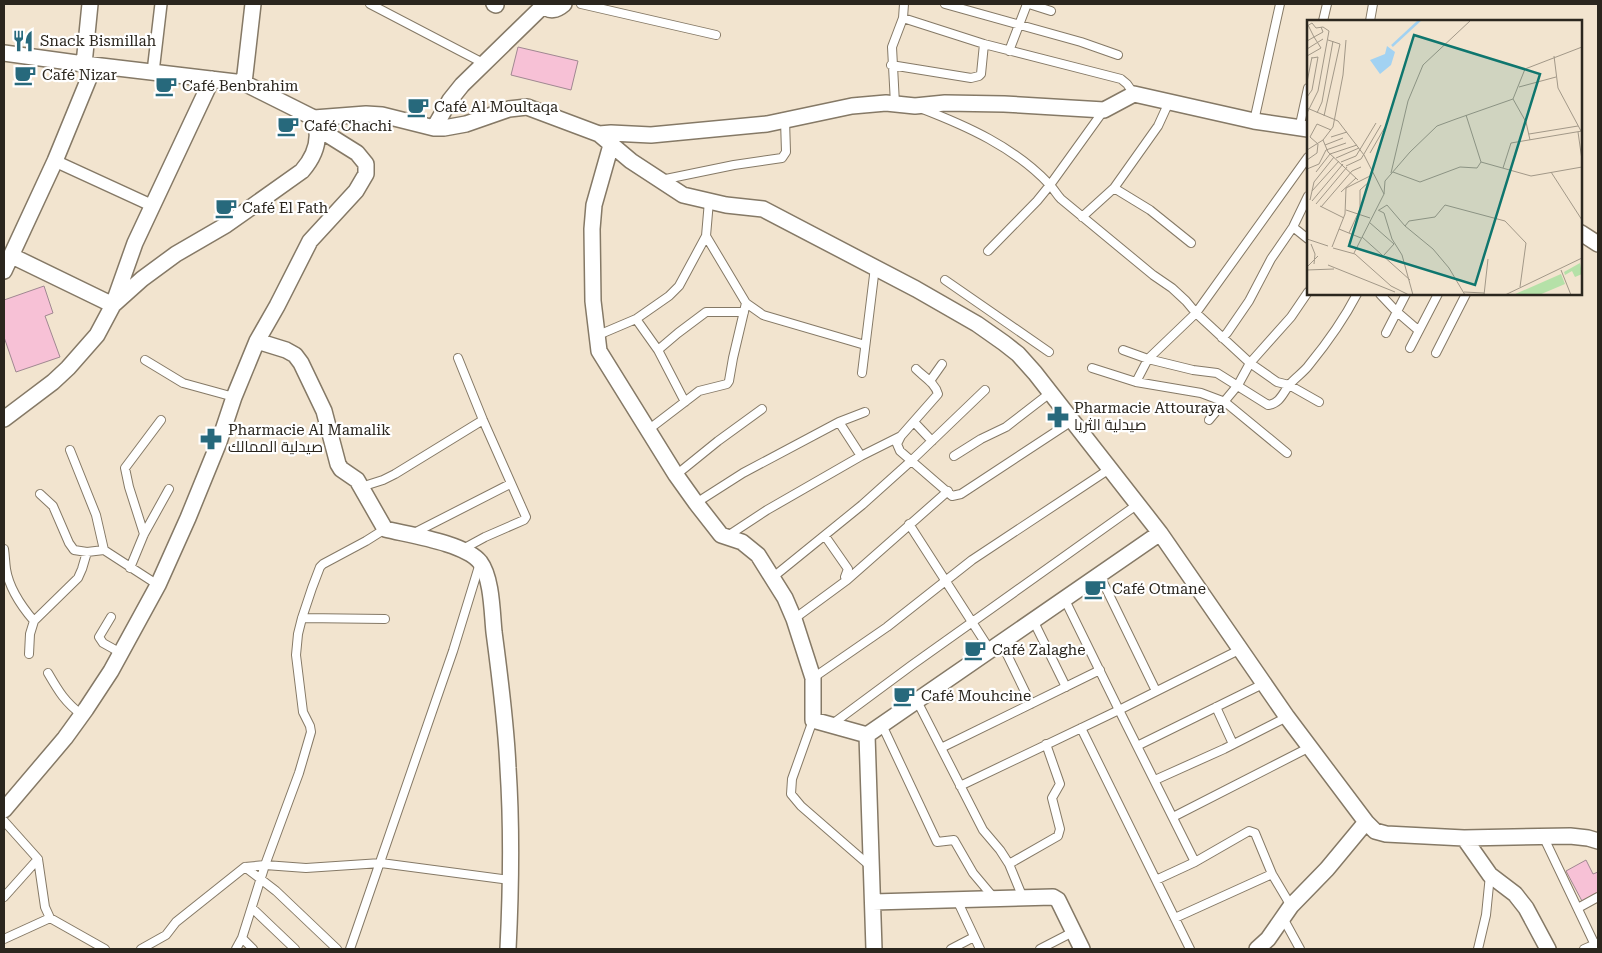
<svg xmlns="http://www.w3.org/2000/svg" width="1602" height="953" viewBox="0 0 1602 953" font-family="'Roboto Serif',Cairo,serif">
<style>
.building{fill:#f7c1d6;stroke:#a08891}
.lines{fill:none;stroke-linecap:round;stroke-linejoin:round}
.service-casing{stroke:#857966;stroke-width:10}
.pedestrian-casing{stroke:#857966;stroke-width:14}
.minor-casing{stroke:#857966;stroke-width:18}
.service{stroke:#fff;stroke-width:8}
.pedestrian{stroke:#fff;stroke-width:11}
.minor{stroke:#fff;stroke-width:15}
.labels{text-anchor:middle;stroke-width:4.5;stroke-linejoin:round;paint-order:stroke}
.poi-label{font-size:15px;fill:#2b261e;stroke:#fff;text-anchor:start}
.inset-river{fill:none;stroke:#a2d2f2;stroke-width:2.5}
.inset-road{fill:none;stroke:#a29888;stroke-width:1}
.view{fill:#0f766e;fill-opacity:0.15;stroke:#0f766e;stroke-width:2.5}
.inset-edge{fill:none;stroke:#2b261e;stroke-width:2.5}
</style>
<rect width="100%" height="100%" fill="#f2e4cf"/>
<path class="building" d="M518 47 578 61 571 90 511 75Z
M44 286 53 313 45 316 60 357 16 372 4 337V300Z
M1586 860 1593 874 1598 872V893L1582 901 1566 871Z"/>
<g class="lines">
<g class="service-casing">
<path id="service" d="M370 4 485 64
M581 4 716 35
M945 4 1081 42 1118 55
M1029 4 1051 11
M903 18 984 44 1121 79 1127 84 1134 94
M1323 21 1327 4
M1370 21 1373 4
M1009 51 1027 4
M891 65 971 78 979 76 981 74 984 44
M895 104 892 47 903 18 904 4
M920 108C967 126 1014 147 1049 184 1054 189 1057 195 1061 199L1153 275 1172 288 1186 301 1196 313 1250 363 1277 382 1289 385 1319 402
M1254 121 1280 4
M1299 129 1308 88
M661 180 734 165 782 158 786 152 785 120
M1114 188 1150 210 1191 243
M709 201 706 236 746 303 763 315 865 345
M1082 217 1114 188 1158 126 1169 102
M1293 227 1308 239
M988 251 1037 201 1050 185 1104 110
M945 280 1049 352
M1380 294 1396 311 1418 330
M636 319 658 350 685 402
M1386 333 1406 294
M596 336 636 319 669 296 679 286 706 236
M1222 338 1227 333 1249 301 1271 259 1293 227 1308 196
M1410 348 1438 294
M658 350 678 333 706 312H744
M1123 350 1148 359 1193 370 1217 373 1268 405C1281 403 1283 392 1290 384 1296 377 1304 372 1309 365 1327 343 1344 319 1357 294
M1436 353 1466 294
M458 358 483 420 526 517 524 520 485 537 463 549
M145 360 183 383 234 397
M1092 368 1136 382 1201 393 1225 402 1287 453
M916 369C924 377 935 383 938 394L901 436 897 444 900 451 952 496 961 494 1072 421
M862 373 875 267
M930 381 942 364
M1136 382 1148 359 1196 313 1308 157
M1209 420 1238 385 1250 363 1291 317 1308 292
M839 422 865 412
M914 422 932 441
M648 430 699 391 727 384 729 381 733 358 746 303
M70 450 96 515 104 550 158 585
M861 456 901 436
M954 456 981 439 1006 427 1050 393
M676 475 718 441 762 409
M361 487 383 480 395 474 483 420
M40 494 53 506 69 543 74 550 87 552 104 550
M696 503 743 473 839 422 861 456 767 510 726 537
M909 524 990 650
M414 533 510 484
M144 534 129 487 125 468 161 420
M825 536 848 569 845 577 847 580
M4 549C5 556 5 562 6 569 9 588 22 607 34 621
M130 568 144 534 169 489
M1099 574 1156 691
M772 578 862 505 911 461 985 390
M111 617 99 637 103 643 121 653
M302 618 385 619
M794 619 847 580 948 491
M1033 620 1066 687
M1001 642 1031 704
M29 654 30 634 34 621 78 578 82 569 87 552
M48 673C59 692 65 702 82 715
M813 678 887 627 972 560 1111 468
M917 701 983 830 1000 850 1009 864 1023 898
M1216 707 1233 744
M813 720 792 779 791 794 801 806 870 866
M831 725 912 665 1138 504
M882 725 937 842 954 840 973 873 994 898
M1081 728 1190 949
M1137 746 1265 683
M941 748 1100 670
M1155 780 1224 749 1287 717
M960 786 1119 710 1064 598
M1173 817 1310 747
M4 821 38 859 45 907 50 918 105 949
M1544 838 1595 945
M1195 862 1119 710 1241 649
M1009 864 1058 836 1060 829 1052 798 1060 784 1046 744
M245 867 276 891 337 949
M1156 880 1195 862 1249 831 1255 833 1272 874 1291 906
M4 897 38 859
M957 900 980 949
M252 908 295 949
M1578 908 1598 897
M1175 918 1272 874
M1283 918 1300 949
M242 938 253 949
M4 939 50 918
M141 949 166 935 176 922 245 867 265 865 299 773 311 732 310 726 303 712 296 655 298 634 302 618 312 588 320 567 323 564 366 541 385 529
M236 949 242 938 265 865 306 868 381 863 510 880
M350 949 453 651 480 563
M951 949 974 937
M1040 949 1073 932
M1478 949 1486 915 1490 875
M1584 949 1598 943"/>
</g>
<g class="pedestrian-casing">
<path id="pedestrian" d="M153 72 161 4
M55 161 153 206"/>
</g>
<g class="minor-casing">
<path id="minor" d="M494 4 496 5
M543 4C549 13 557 10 564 4
M4 53 84 64 244 83 314 118 366 114 382 115 434 128 450 100 462 85 543 6
M84 64 90 4
M244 83 253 4
M434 128H444L466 124 509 109 527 107 599 134 631 161 683 195 726 205 763 209 916 289 977 324 1004 343 1018 354 1035 373 1160 533 1287 717 1366 822 1327 869 1291 906 1268 939 1257 949
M599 134 611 133 651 135 767 124 852 106 886 103 915 106 945 103 1004 104 1104 110 1134 94 1254 121 1308 129
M611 145 594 205 592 229 593 301 599 351 676 475 696 503 721 535 742 542 758 555 785 598 794 619 813 678V720L867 735
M1581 233 1598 244
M12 256 113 305 135 243 212 79
M4 271 55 161 94 66
M257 341 286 350 295 355 301 363 324 411 338 464 341 469 357 480 385 529C409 535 465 543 480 562 492 578 492 613 494 632 500 677 506 722 508 768 512 828 511 889 508 949
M4 419 53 382 68 368 97 335 113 305 142 279 176 254 226 225 302 171C314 157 321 140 315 122
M4 810 65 738 86 709 111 671 158 585 188 518 219 442 234 397 257 341 277 306 310 241 356 191 366 174V164L357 153 317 128
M1366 822 1375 831 1386 834 1464 838 1570 836 1588 838 1598 841
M1464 838 1490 875 1515 894 1526 908 1548 949
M873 902 1053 897 1058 900 1082 949
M874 949 867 735 1160 533"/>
</g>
<use href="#service" class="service"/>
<use href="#pedestrian" class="pedestrian"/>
<use href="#minor" class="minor"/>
</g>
<defs>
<g id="restaurant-bare" transform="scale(1.725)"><path d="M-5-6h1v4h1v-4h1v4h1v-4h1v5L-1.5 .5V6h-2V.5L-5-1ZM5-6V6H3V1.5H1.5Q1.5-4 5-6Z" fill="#27697c" stroke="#fff" stroke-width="2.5" paint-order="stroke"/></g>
<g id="cafe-bare" transform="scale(1.725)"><path d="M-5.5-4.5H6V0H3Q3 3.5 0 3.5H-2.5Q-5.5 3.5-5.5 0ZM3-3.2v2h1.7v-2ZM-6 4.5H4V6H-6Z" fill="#27697c" stroke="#fff" stroke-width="2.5" paint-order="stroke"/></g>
<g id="pharmacy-bare" transform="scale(1.725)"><path d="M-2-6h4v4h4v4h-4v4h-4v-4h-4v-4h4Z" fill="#27697c" stroke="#fff" stroke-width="2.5" paint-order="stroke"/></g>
</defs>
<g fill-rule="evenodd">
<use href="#restaurant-bare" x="23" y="41"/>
<use href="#cafe-bare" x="25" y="75"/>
<use href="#cafe-bare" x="166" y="86"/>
<use href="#cafe-bare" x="418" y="107"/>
<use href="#cafe-bare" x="288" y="126"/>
<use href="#cafe-bare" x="226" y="208"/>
<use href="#pharmacy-bare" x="1058" y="417"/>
<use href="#pharmacy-bare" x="211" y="439"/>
<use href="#cafe-bare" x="1095" y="589"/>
<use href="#cafe-bare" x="975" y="650"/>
<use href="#cafe-bare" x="904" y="696"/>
</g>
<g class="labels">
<g class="poi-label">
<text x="40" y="46">Snack Bismillah</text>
<text x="42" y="80">Café Nizar</text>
<text x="182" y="91">Café Benbrahim</text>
<text x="434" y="112">Café Al Moultaqa</text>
<text x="304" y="131">Café Chachi</text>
<text x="242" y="213">Café El Fath</text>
<text x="1074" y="413">Pharmacie Attouraya<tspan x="1074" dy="17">صيدلية الثريا</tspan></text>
<text x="228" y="435">Pharmacie Al Mamalik<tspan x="228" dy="17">صيدلية الممالك</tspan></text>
<text x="1112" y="594">Café Otmane</text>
<text x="992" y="655">Café Zalaghe</text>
<text x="921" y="701">Café Mouhcine</text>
</g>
</g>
<g transform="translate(1307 20)">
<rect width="275" height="275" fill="#f2e4cf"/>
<path d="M273 243 275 254 268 257 265 251 258 255 257 252ZM254 254 258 264 232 275H206Z" fill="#b5e1a8"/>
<path d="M80 26 88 32 84 45 73 54 63 40 78 34Z" fill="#a2d2f2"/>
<path class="inset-river" d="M85 26 113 0"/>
<path class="inset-road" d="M0 6 5 3 9 8 16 7 22 11 11 71 0 93M0 21 7 17 1 5M0 29 16 19M0 36 14 28 7 17 16 12 14 7M247 36 251 68 274 111M0 62 5 37M212 67 249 57M0 77 5 70 11 37 5 38M206 79 218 49 275 27M0 88 31 101 57 135 77 174 47 233M10 93 15 82 26 21M159 95 174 142 224 156 275 147M17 96 33 24 21 20M271 112 275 140M222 114 271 106M24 117 40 112M16 120 21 132 51 160M18 125 36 118M0 130 16 120 26 107 36 55 39 20M63 133 78 107M29 138 52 128M0 140 10 133 11 124 3 117 10 104 24 110M34 142 49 136 69 103M39 146 54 139 74 105M196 148 204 123 275 111M0 149 12 144 19 130 39 123M9 152 23 134 50 125M86 152 113 162 153 147 170 148 174 142M244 152 275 200M84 153 101 81 116 45 164 0M5 171 32 141M34 172 49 158M77 174 78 161 103 132 130 106 149 99 206 79 219 102 223 120M3 180 7 162 27 137M5 181 36 144M9 184 40 147M13 186 37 198M14 187 45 151 54 147M39 190 63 198M71 190 77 193 85 219 95 235 106 275M72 190 80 185 98 206 126 229 142 248 158 275M62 202 87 224 77 235M98 206 102 201 128 197 138 185 198 201 219 223 213 267M32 209 54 218M42 213 53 189V170L63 161M55 217 103 260M0 219 21 226M4 224 8 234 7 244M25 227 38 194 39 168 65 155M26 228 48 234 84 266 102 275M21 245 88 272M0 247 11 236M0 250 27 249M254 250 264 275M157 272 177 273M177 275 181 239M198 275 275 238"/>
<path class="view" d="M107 15 233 54 168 265 42 226Z"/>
<rect width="275" height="275" class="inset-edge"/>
</g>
<rect width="1602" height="953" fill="none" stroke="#2b261e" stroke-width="10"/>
</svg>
